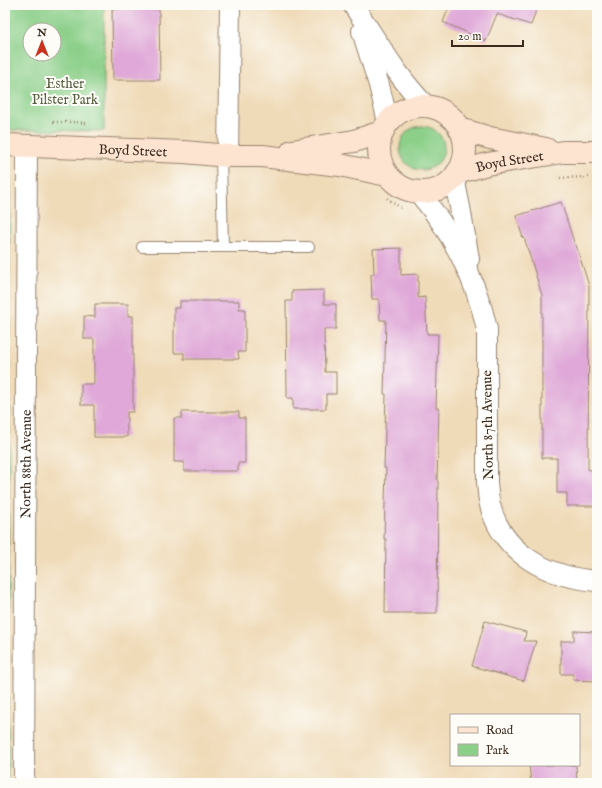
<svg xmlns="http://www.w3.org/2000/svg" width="602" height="788" viewBox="0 0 602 788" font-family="'IM FELL English',serif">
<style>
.green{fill:#8bcf89;stroke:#637c54;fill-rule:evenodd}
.building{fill:#dfa8d8}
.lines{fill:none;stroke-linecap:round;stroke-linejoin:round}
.lane-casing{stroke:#96826c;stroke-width:12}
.street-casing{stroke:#96826c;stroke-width:22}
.secondary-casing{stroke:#96826c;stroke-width:24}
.path{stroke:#96826c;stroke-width:2.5;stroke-dasharray:1 3;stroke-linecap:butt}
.lane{stroke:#fff;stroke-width:10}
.street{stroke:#fff;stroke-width:20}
.secondary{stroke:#fde4d1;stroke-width:22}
.labels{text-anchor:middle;stroke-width:4;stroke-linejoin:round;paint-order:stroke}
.park-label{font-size:14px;fill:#535c3e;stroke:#fdfcf7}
.street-label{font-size:14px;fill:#3b2a1e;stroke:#fdfcf7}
</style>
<rect width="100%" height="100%" fill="#fdfcf7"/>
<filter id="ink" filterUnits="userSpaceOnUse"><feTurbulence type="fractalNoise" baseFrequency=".025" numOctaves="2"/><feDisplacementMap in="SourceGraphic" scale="8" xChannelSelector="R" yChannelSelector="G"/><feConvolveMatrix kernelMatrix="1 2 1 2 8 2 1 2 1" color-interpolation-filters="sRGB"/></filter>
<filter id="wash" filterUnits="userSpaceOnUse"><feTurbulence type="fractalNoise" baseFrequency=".012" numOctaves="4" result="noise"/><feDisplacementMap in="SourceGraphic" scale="16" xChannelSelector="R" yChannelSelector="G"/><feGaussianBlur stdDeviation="0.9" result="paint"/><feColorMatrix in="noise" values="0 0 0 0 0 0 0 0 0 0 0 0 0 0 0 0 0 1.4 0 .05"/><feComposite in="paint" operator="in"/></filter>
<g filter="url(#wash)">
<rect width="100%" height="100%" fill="#f0dbb9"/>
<path class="green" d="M5 5H104V131L5 130ZM30 30H54V54H30Z
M400 148a22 22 0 1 1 44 0a22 22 0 1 1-44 0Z
M5 163H10L8 783H5Z"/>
<g id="blocks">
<path class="building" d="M450 5H538L531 25 497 14 486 41 443 22Z
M112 9H159L160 80H113Z
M561 202 575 245H576L589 286 588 470H597V506H567V493H557V458H542V295L524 237 523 238 516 216Z
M401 248V275L418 274V298L425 297 427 334H438L436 408H439L437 480 438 481 437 613H385L386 539H384L386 468H384L386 394H384L386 320H380L379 299H372L371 274H374L373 249Z
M324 290V304H336V329H324L325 372H336V394H326V409H293V398H287L286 301H292V291Z
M180 301H239V309H245V352H238L239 359H184V353H174V308H180Z
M95 304H128V316H133V412H127V437H94V405H81V384H94V339H84V316L95 317Z
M182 412H239V418H245V463H238V471H184V462H174V418H182Z
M485 621 526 632 524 641H536L524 681 472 666Z
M574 631 597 632V681L573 680V674H561V641H574Z
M529 765H576L577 783H531Z"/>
</g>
</g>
<g filter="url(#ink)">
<use href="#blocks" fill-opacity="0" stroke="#96826c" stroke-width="1"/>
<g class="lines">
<g class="lane-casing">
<path id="lane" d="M221 155 223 247
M142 247H309"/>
</g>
<g class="street-casing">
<g id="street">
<path d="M353 5C376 39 397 77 426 106"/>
<path d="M362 31 379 85 388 122"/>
<path d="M228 156 230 5"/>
<path d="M454 178 460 207 469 259"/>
<path d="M418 192C451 230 476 279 487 329V483C488 490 488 498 490 505 503 555 549 577 597 581"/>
<path id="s1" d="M24 783 27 146"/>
</g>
</g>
<g class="secondary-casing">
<g id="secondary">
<circle cx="422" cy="149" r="43"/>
<path d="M460 129 490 138 546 149"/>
<path id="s2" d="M5 145 184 152 228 156H262L340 165 387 175"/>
<path d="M292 151 354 141 382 132"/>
<path id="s3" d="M457 173 487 164 563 152H597"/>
</g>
</g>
<path class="path" d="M53 122H75L86 123
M560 178 589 177
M387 198 401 208"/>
<use href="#lane" class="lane"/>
<use href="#street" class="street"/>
<use href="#secondary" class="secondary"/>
</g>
</g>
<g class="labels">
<g class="park-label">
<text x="65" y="88">Esther<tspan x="65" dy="16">Pilster Park</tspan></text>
</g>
<g class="street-label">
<text dy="5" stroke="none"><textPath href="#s2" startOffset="128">Boyd Street</textPath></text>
<text dy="5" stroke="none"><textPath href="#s3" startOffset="54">Boyd Street</textPath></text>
<text transform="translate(487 425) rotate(-91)" y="5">North 87th Avenue</text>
<text dy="5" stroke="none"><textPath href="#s1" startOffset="319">North 88th Avenue</textPath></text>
</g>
</g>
<rect width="602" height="788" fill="none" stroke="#fdfcf7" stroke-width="20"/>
<rect x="450" y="714" width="130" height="52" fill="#fdfcf7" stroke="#afa8a0"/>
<rect x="458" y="727" width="20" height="6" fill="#fde4d1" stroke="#afa8a0"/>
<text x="486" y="734" font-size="12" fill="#3b2a1e">Road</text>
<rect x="458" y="744" width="20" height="12" fill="#8bcf89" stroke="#afa8a0"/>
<text x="486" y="754" font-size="12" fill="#3b2a1e">Park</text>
<g transform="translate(42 42)"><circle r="19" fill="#fdfcf7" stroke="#afa8a0"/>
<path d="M0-3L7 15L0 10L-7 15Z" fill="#c8321e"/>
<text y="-6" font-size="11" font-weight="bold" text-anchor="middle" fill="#3b2a1e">N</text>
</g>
<path d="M452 40v6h71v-6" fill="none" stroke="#3b2a1e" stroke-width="2"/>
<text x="458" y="40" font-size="12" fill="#3b2a1e" stroke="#fdfcf7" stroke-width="3" paint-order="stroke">20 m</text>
</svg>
